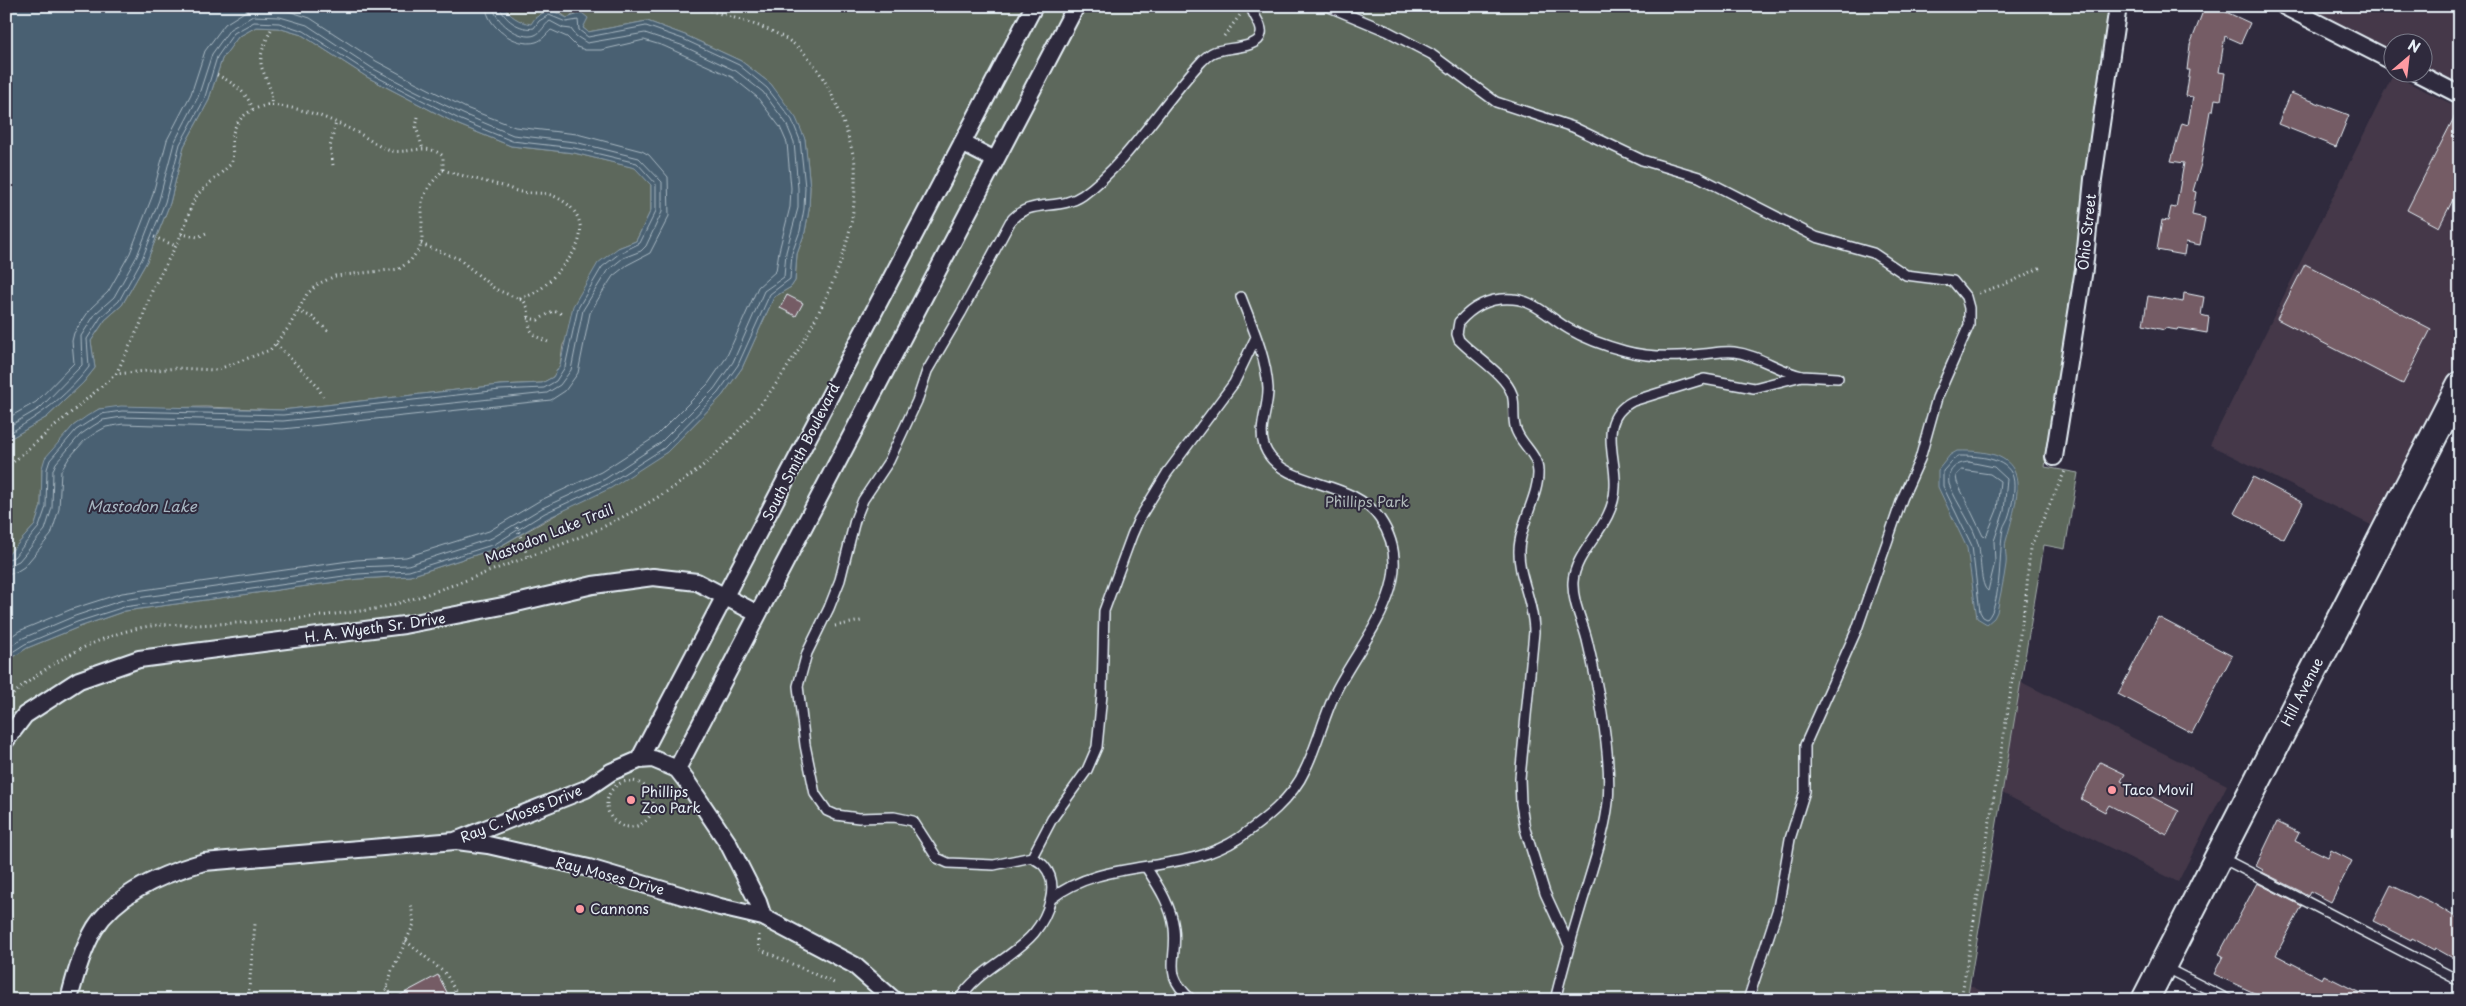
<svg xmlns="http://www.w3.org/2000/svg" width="2466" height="1006" viewBox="0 0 2466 1006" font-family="'Playpen Sans',sans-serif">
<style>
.built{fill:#443949}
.green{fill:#5d675c;stroke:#a2acaa}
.water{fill:#496172;stroke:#899ba8}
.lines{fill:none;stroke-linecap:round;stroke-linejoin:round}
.shore{stroke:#a8b7c2;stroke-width:1}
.building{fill:#745c65;stroke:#e8f1f8}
.service-casing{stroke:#e8f1f8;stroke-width:12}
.minor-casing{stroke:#e8f1f8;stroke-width:20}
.primary-casing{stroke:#e8f1f8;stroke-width:30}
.path{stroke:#e8f1f8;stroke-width:3;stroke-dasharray:1 4;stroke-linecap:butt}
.service{stroke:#2f2a3d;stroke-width:9}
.minor{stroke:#2f2a3d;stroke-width:16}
.primary{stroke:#2f2a3d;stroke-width:26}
.poi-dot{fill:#ff9aa2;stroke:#2f2a3d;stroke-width:2}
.labels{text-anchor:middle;stroke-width:4;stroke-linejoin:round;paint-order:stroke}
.street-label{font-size:14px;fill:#e8f1f8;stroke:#2f2a3d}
.park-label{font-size:14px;fill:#b0baba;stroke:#2f2a3d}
.poi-label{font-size:14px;fill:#e8f1f8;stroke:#2f2a3d;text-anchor:start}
.water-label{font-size:15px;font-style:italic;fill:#a8b7c2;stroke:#2f2a3d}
</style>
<rect width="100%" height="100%" fill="#2f2a3d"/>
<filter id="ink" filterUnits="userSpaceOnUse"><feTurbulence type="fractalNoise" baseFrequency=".02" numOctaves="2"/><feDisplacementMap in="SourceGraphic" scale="10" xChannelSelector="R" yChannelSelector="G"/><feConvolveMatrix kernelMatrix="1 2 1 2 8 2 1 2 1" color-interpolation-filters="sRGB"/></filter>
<g filter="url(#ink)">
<path class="built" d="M2305 6H2460V84L2424 66V42H2394L2393 51Z
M2393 75 2460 108V354L2371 525 2210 445Z
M2021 682 2227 785 2178 882 2002 793Z
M1969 985 1999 1000H1967Z"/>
<path class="green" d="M504 6H2114L2045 467 2078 473 2065 549 2044 545 1967 1000H6V662L27 648 79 627 125 611 358 579 410 576 497 548 667 452 722 396 742 368 774 297 791 287 795 281 797 254 805 232 809 210 810 187 805 139 771 84 741 61 685 35 647 21 588 32 583 28 584 23 575 14 567 18 559 12 541 13 531 25C520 22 509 17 504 6Z
M256 27 278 28 302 35 367 77 459 125 511 146 574 153 636 168 651 185V210L636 241 618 248 563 345 560 365 553 377 542 383 500 385 282 410 205 407 99 409 73 426 42 468 41 506 35 525 6 557V441L47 417 83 383 95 368 91 341 105 320 122 305 147 261 170 203 184 146 208 102 222 59 238 37Z"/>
<path class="water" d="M6 6H504C509 16 519 22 531 24L535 18 549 9 567 18 582 13 588 18 583 28 588 32 647 21 685 35 741 61 771 84 796 118 805 139 810 187 809 210 805 232 797 254 795 281 791 287 774 297 742 368 722 396 667 452 611 488 548 518 497 548 410 576 358 579 125 611 79 627 27 648 6 662V557L35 525 41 506 42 468 45 458 73 426 87 416 99 409 121 406 282 410 500 385 542 383 553 377 560 365 573 306 598 263 618 248 636 241 651 210V185L635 168 574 153 511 146 459 125 367 77 302 35 278 28 256 27 238 37 222 59 208 102 184 146 170 203 147 261 122 305 105 320 91 341 95 368 83 383 47 417 6 441Z
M1957 451C2033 449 2021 487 2006 541 2004 548 2007 556 2006 564 2004 580 2000 596 1997 612L1994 618 1987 624 1977 618 1967 548 1938 487V470L1950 455Z"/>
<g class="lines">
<path class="shore" d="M6 419 36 402 74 363 72 341 74 333 91 308 108 292 130 253 152 197 167 140 191 94 205 51 225 24 249 9H282L310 18 376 61 415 82 466 108 515 127 577 134 642 151 649 155 668 177 669 216 650 253 627 265 613 276 600 296 590 313 578 373 565 391 551 400 283 429 123 424 106 427 97 432 85 440 69 458 61 471 59 509 51 535 24 567 16 572 6 574
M6 428 40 408 82 365 81 336 96 313 114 297 137 256 159 200 174 143 198 97 212 54 230 29 253 16 280 17 307 25 372 68 412 89 463 114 513 135 575 142 639 158 662 182V212L646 246 641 251 623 258 607 271 583 310 571 370 560 385 547 393 283 421 122 417 103 420 93 426 80 435 56 463 53 470 52 508 45 530 19 561 6 567
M6 435C39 416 65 398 89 367L87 339 101 317 119 301 142 259 165 202 180 144 204 100 217 57 234 33 254 22 279 23 304 31 369 73 461 120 512 141 574 148 637 163 656 184V211L640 243 620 253 602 267 578 308 565 367 556 381 544 388 500 390 283 415 122 411 101 414 90 421 76 430 50 460 47 469 46 507 39 527 14 557 6 560
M1959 456C1976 456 2007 457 2013 477 2016 487 2012 506 2009 515 2008 520 2004 524 2003 529 1999 548 2002 605 1987 619L1983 617 1980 612 1972 546 1943 486V471L1953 460Z
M1969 462 1994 467 2007 479 2004 511 1994 541 1995 562 1988 591C1980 586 1981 558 1979 547 1974 525 1957 505 1949 484 1947 470 1955 463 1969 462Z
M1962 470 1990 474 2000 481 1997 510 1986 537 1983 536 1957 482 1956 476Z
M6 640 19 631 72 609 122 593 356 560 406 557 489 531 539 501 601 472 655 437 708 384 726 358 758 287 776 271 779 251 790 207 791 188 787 143 780 127 757 97 732 77 664 46 644 40 601 50H585L577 47 567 37 551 30C546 34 543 40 536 42 516 48 486 26 486 6
M6 649 23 638 75 616 123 600 357 567 408 565 492 538 542 508 605 479 660 443 714 389 733 362 764 291 784 277 786 252 798 208V188L794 142 786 123 763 92 736 71 681 45 645 33 587 43 576 36 571 29 563 28 550 21C544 25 542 32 535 35 520 41 494 21 493 6
M6 656 25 644 77 622 124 607 358 574 409 571 495 544 545 513 608 484 664 448 718 393 738 365 770 294 790 279 792 253 800 231 804 209 805 187 800 140 792 120 767 88 739 65 683 39 646 26 588 37 579 30 578 20 566 22 549 15 539 21 534 28C521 31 502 19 500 6"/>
</g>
<path class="building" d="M2205 6H2213L2250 23 2241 43 2225 36 2219 72 2225 73 2221 100 2215 99 2213 111H2210L2201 164 2193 191 2196 192 2192 215 2205 218 2200 245 2186 242 2184 255 2157 250 2162 220 2168 221 2171 207 2176 208 2184 163 2171 161 2182 123 2188 125 2193 97 2186 96 2190 70H2187L2190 45Z
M2291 93 2349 115 2336 147 2278 124Z
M2460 106V186L2439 227 2407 210Z
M2305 264 2431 329 2403 384 2277 319Z
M2184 293 2204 297 2201 315 2209 317 2207 333 2178 328 2177 330 2165 328 2164 330 2143 325 2148 296 2183 302Z
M787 295 803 303 796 316 780 308Z
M2253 477 2303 503 2284 539 2234 513Z
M2158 617 2232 656 2192 733 2118 694Z
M2100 762 2125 774 2121 781 2179 811 2167 835 2109 805 2105 812 2081 799Z
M2277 822 2299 833 2295 841 2328 857 2331 850 2352 861 2331 902 2310 891 2308 895 2262 872 2263 870 2256 866Z
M2257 883 2302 906 2276 955 2322 979 2324 975 2374 1000H2269L2214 974 2223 956 2219 954Z
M2391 885 2417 898 2418 896 2431 902 2460 920V962L2435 948 2434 950 2412 938 2411 940 2373 921Z
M438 975 451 1000H391Z"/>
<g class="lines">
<g class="service-casing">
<path id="service" d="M1327 6 1387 31 1431 54 1496 102 1573 127 1642 160 1699 177 1816 237 1873 253 1906 275 1953 281 1966 297 1969 308V325L1937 398 1920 459 1902 499 1857 629 1805 745V791L1790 839 1778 908 1748 1000
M1032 857 1052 819 1087 770 1097 747 1102 694 1104 611 1132 535 1139 519 1167 473 1234 383 1256 337
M2220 857 2460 981
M1146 867C1158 886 1171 905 1174 928 1178 961 1161 973 1192 1000
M1051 899C1105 856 1183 876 1239 838 1264 820 1292 799 1305 770 1318 744 1324 715 1337 689 1363 638 1421 579 1380 519 1352 478 1288 489 1267 452 1255 431 1269 410 1268 388 1266 356 1252 326 1241 297
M1569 945 1545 893 1525 829 1521 804 1520 778 1534 632C1534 602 1518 577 1519 550 1520 523 1539 495 1538 472 1538 455 1523 446 1517 432 1511 421 1516 407 1512 394 1505 374 1474 356 1459 340L1457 334 1459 322C1473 306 1491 297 1513 299 1534 300 1551 319 1569 329 1586 339 1606 346 1625 351 1650 358 1679 357 1704 354 1714 353 1724 351 1734 352 1759 355 1778 371 1802 376
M2164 967 2229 1000
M959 1000C977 970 1012 959 1034 933 1047 917 1061 885 1044 866 1041 862 1035 860 1032 857L994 865 948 863 937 858 913 821 894 817 859 818 836 815 827 811 815 794 805 745 798 686 807 653 829 608 840 580 855 520 863 500 889 461 917 401 927 371 961 313 1010 222C1029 197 1059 212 1083 195 1128 163 1163 102 1202 61 1206 57 1209 54 1214 52 1226 47 1259 49 1261 34 1263 25 1252 15 1251 6
M1555 1000C1565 960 1576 922 1588 883 1596 856 1605 830 1608 802 1612 755 1599 691 1588 644 1584 624 1572 603 1573 582 1575 549 1614 527 1615 487 1617 456 1596 420 1633 401L1704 379 1754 388 1802 376 1838 378"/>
</g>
<g class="minor-casing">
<path id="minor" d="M2284 6 2394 62
M2415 72 2460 95
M962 143 995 160
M2054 457 2084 269 2093 179 2118 6
M6 740 25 715 79 680 139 659 404 625 508 605 593 585 653 577 697 582 758 614
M639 760 1034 6
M677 769 1076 6
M457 841 488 845 589 868 720 907 763 917 854 965 894 1000
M69 1000C75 975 82 950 95 928 118 892 165 873 204 862L455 841 586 789 611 772 639 760 653 759 677 769 687 782 728 843 758 902 763 917"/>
</g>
<g class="primary-casing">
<path id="primary" d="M2145 1000 2460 385"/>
</g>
<path class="path" d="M271 30C265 43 257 57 263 71 268 84 273 91 271 105
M1224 36 1240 15
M217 75C232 82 247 92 253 109
M267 105C299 106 329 118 358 133 368 138 377 146 388 150 407 156 425 141 443 156V170L430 185 422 200V238L420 248 411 260 399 269 335 276 318 284 307 294 289 327 270 350 216 370 177 368 116 374 140 325 153 288 179 240 193 202 198 194 231 164C234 155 232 148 232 140 233 120 249 109 267 105Z
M418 117 416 127 423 149
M333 165 330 147 336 122
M443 170C463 176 483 181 503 186 509 188 515 191 521 192 531 194 541 192 551 195 585 208 589 237 566 262 552 278 541 295 519 298
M181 234 198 237 206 233
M154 237 176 246
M421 244 459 259 495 289 524 301 528 308 530 329 535 336 548 342
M1979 293 2013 281 2043 266
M298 311 312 317 328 331
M528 318 538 320 553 311 563 314
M276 344 315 383 323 396
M6 468 116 374
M517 527 528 557
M835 626 861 621
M6 701C44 664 107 629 160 625 172 624 183 625 194 625 239 623 284 621 328 615 348 612 369 611 388 606 429 595 469 579 509 564 540 552 573 541 603 527 635 511 679 487 706 463 747 426 783 379 809 331 834 284 854 239 855 185 855 176 856 167 854 158 845 121 825 65 791 42 765 24 727 17 697 6
M607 804a23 23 0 1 1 46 0a23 23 0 1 1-46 0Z
M759 935V949L834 983
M406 941 446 974 460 1000
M387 987 394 1000
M248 1000 255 924
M383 1000 392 971 414 924 411 904
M1961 1000 2026 597 2030 548 2065 471"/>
<use href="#service" class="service"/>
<use href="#minor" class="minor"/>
<use href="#primary" class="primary"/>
</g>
</g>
<g class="poi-dot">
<circle cx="2112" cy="790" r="5"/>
<circle cx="631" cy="800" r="5"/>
<circle cx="580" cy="909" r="5"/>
</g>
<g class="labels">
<g class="street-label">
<text transform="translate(2087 232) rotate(-84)" y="5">Ohio Street</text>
<text transform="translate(801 452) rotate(-63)" y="5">South Smith Boulevard</text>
<text transform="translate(549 534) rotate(-22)" y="5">Mastodon Lake Trail</text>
<text transform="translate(375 628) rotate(-8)" y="5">H. A. Wyeth Sr. Drive</text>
<text transform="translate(2302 692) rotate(-63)" y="5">Hill Avenue</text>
<text transform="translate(521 814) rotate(-22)" y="5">Ray C. Moses Drive</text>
<text transform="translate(610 876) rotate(15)" y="5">Ray Moses Drive</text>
</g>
<g class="park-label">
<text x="1367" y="507">Phillips Park</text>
</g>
<g class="poi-label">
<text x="2122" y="795">Taco Movil</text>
<text x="641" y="797">Phillips<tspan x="641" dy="16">Zoo Park</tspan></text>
<text x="590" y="914">Cannons</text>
</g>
<g class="water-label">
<text x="142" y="512">Mastodon Lake</text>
</g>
</g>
<rect width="2466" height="1006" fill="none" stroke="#2f2a3d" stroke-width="25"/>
<rect x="12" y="12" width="2441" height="981" fill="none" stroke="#e8f1f8" stroke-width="2" filter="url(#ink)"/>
<g transform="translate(2408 58) rotate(28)"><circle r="24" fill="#2f2a3d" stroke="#797a88"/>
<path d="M0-4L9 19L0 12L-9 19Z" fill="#ff9aa2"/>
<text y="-8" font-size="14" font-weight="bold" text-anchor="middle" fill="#e8f1f8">N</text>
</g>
</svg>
